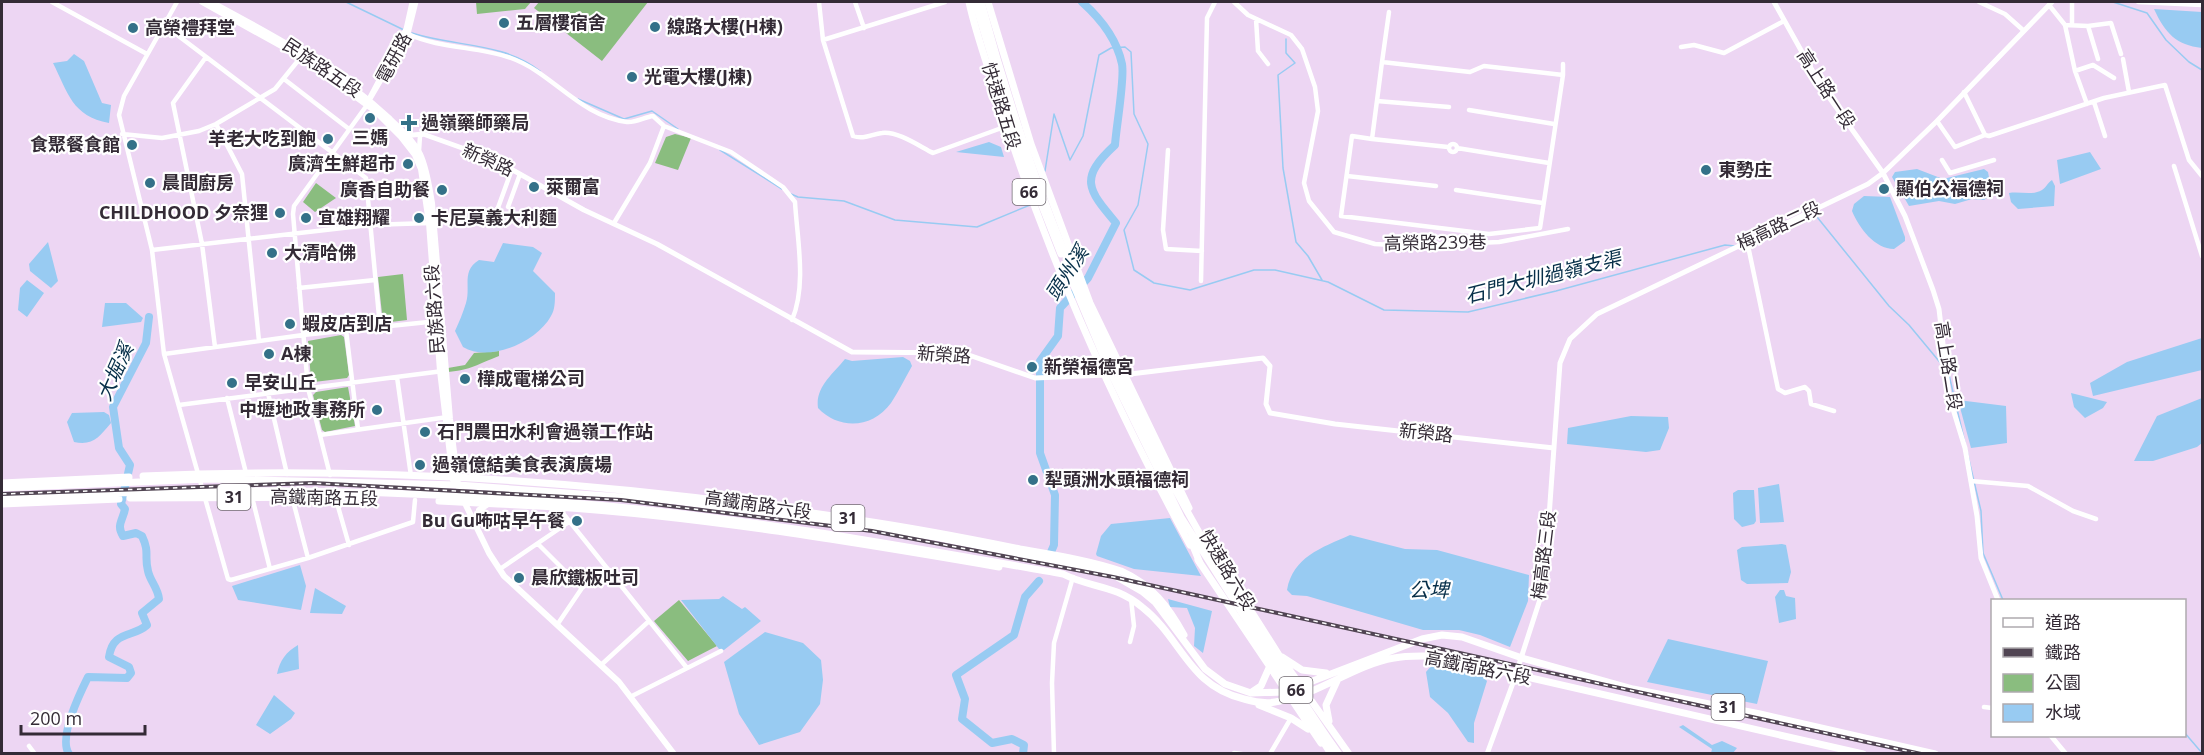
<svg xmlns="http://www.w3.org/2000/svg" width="2204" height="755" viewBox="0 0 2204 755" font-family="'Open Sans','Noto Sans TC',sans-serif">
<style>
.green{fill:#8abd7f}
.water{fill:#98cbf2}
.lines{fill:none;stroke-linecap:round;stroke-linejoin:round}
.stream{stroke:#98cbf2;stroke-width:1.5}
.river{stroke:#98cbf2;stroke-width:8}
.minor{stroke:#fff;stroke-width:4.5}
.tertiary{stroke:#fff;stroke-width:5}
.secondary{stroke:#fff;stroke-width:6}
.primary{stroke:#fff;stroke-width:7}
.trunk{stroke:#fff;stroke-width:7}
.rail-casing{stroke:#514553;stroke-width:4}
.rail{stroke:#fff;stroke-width:1.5;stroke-dasharray:4.5;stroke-linecap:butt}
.poi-dot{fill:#347188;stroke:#fff;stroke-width:2}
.labels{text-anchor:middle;stroke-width:4.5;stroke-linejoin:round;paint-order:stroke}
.shield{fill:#fff;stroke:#716b72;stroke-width:1.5}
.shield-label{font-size:16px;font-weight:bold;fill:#342b36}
.poi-label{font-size:18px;font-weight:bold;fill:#342b36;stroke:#fff;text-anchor:start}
.street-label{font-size:18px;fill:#342b36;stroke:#fff}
.water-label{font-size:20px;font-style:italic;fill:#072f49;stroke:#fff}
</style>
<rect width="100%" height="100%" fill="#edd6f3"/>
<path class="green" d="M476 2H531L525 9 477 14Z
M539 2H648L602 61 534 8Z
M675 134 691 138 678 170 655 163 666 137Z
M316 183 336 198 315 212 303 202Z
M403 274 407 320 383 323 378 277Z
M341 335 344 337 349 375 347 378 314 382 311 380 308 341Z
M499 351V356C478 364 471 370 448 372V368L465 365 474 353Z
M348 387 355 426 325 432 322 430 313 395 316 392Z
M679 600 717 646 688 661 654 621Z"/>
<path class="water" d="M2154 9 2202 12V48C2176 45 2165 33 2154 9Z
M74 54 84 61 102 103 111 105 109 123C72 116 68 93 53 63L67 61Z
M989 142 1001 147 1004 157 956 152Z
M2090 152 2101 169 2060 184 2057 160Z
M1917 169 1943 179 1984 169 1988 172 1992 194 1984 200 1972 199 1955 204 1939 201 1909 206 1892 177 1895 172Z
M2052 180 2055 186 2054 206 2018 209 2011 202 2009 193C2020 191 2032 196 2042 190 2047 187 2047 183 2052 180Z
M1864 196 1890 197 1905 237V241L1894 249C1875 249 1859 228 1852 211L1854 204Z
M48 242 58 281 51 288 30 271 29 264Z
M503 243 533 247 542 253 533 271 555 293C555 301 555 310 551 316 537 342 489 363 463 347L455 331C459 322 463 313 466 303 471 286 461 271 479 260L494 262Z
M27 280 44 293 27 317 18 310 20 288Z
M105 303H126L143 318 141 322 102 327Z
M2202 338V370L2093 396 2090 383 2127 362Z
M903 357 910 361 912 366C905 378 899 391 891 403 872 429 839 430 818 408 815 387 833 374 845 359L852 361Z
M2071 393 2107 402 2103 408 2085 418 2074 407Z
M2202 398V443L2197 447 2153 461H2134L2157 416Z
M1958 400 2006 406 2007 443 1971 448Z
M104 412 109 415 111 423C99 437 93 446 74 442L67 422 72 413Z
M1631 416 1668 417 1669 428 1660 450 1646 452 1567 444 1568 428Z
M1779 484 1784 522 1760 523 1758 488Z
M1754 490 1756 521 1754 524 1742 527 1734 519 1733 493 1738 490Z
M1170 518 1201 576 1134 569 1097 556 1096 554 1101 536 1111 524Z
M1350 535 1405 549 1437 550 1529 575 1528 601 1510 647 1480 635 1459 630H1423L1307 596 1292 595 1287 590C1293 557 1321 548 1350 535Z
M1782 544 1786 545 1791 572 1788 583 1747 584 1741 580 1737 550 1742 547Z
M300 565 306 586 301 610 238 600 232 586Z
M315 588 346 606 342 614 310 613Z
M1780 590H1784L1786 596 1795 598 1796 619 1779 623 1775 597Z
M723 596 742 609 745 607 761 621 724 650 719 649 681 600 719 599Z
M1168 599 1212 611 1203 653 1194 646 1195 628 1187 608 1170 607Z
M765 632 803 643 821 660 823 680 820 704 800 732 759 745 739 714 724 662Z
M1668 639 1768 661 1757 704 1647 682Z
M298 645 299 669 277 674C280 660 286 652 298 645Z
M1431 666 1483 677 1487 681 1474 723V743L1468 742 1448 713 1430 697 1426 672Z
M274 695 295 713 291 719 270 734 256 725Z
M1683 725 1712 745 1722 741 1737 748 1733 753H1711L1712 749 1679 727Z"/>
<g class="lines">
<path class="stream" d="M346 2 404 30
M2113 2 2147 13 2166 40 2189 62 2202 70
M412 33C455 47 503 42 540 71
M1286 39V53L1295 63 1278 75 1283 168 1296 242 1308 256 1322 280
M578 99 624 119 652 111 678 129
M720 150 782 189
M1045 171 1054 114 1070 160 1083 136 1099 55 1111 48 1125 47 1131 52 1134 114 1148 144 1138 205 1124 230 1134 270 1154 283 1190 290 1254 270H1275L1328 282 1384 310 1468 312 1556 291 1725 245 1735 246
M791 194 798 197 844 201 895 220 977 227 1030 205
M1813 212 1889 306 1909 325 1943 366
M1949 375 1981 511 1983 553 2003 600
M2184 732 2202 753"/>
<path class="river" d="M1051 552 1054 545 1055 495 1040 453V361L1058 336 1060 308 1088 278 1116 223C1087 189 1079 178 1115 145 1116 128 1125 78 1122 64 1117 40 1100 18 1082 2
M69 754C58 738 80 693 88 677L127 678 131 673 129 667 109 657C113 630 133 638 147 625L142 613 159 599C158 588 150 581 148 571 144 556 150 553 142 536L136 533 123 536C116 525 123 520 125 509L121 504 130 465 119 448 113 407 146 343 149 317
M1023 754 1024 745 1012 739 992 743 962 719 965 699 956 675 1014 635 1025 597 1039 581"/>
<path class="minor" d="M52 2 147 54
M177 2 124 96 119 115 152 250 164 354 228 579 231 580 308 558 413 522 415 500
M819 2 823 40 853 136C864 140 872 134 882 133 898 131 919 146 933 153L1007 126
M855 2 864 28
M1234 2 1248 15 1291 35 1302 49 1315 87 1318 111 1304 183 1309 201 1334 232 1375 244 1411 246 1499 242 1568 229
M1979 2 2005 14 2023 30
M2138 2 2202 5
M2049 5 2065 25 2075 71 2087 104
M1256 19 1258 51 1268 64
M164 25 366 178 380 327
M2065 25 2088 26 2111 23 2121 54
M2072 25V2
M2088 26 2098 59
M408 34C441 49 477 46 511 58 553 73 579 116 627 122 635 123 645 117 653 116L664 126 731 152 783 187 795 202C797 238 807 285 792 320
M823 40 945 2
M1681 47 1694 45 1724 53 1784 21
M206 57 173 103 202 244 215 347
M2123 59 2129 92
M1382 62 1470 72 1484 66 1563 75 1540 228 1489 234 1341 216 1352 136 1372 139Z
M1382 62 1389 12
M2075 71 2093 65 2114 78
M1563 75V64
M284 79 349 129
M1964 92 1985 135 1989 136 2104 98 2165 85 2189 160 2202 176
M1377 101 1449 107
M2094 102 2105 136
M1469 110 1554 124
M1937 121 1955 147 1985 135
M216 124 242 174 259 341
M122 134 162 138 199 131 216 124 275 89 301 57
M1372 139 1448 147
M1449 148a4 4 0 1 1 8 0a4 4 0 1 1-8 0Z
M1457 148 1549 163
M1168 150 1163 230 1166 249 1202 251
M419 151 420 136 423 134
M1942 160 1950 173 1994 160
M2174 166 2202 256
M1347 176 1436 186
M1456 190 1543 203
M508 207 520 174
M495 216 512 169
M614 223 650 163 664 126
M1747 241 1778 389 1785 393 1805 387 1809 391 1811 404 1834 411
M152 250 369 225 430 223
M1201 281 1207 18 1215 2
M299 288 375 280
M346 330 358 429
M164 354 303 335 438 321
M397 377 411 476
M268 393 287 474
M227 398 246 473
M179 405 443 371
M320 435 448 417
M330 475 308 388 293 214 294 206 367 105
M1971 481 2028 486 2073 511 2096 519
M335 496 349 545
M252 497 270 569
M292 497 308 558
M558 507 687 668
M538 544 582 588
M500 569 569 522
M557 625 582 588 607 568
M1130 642 1134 626 1131 599
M601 665 649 621
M632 696 721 651
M1984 707 1992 708
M29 746 35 754
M1234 753 1242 754
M1054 754 1052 683 1054 643 1073 577
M1270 754 1291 718"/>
<path class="tertiary" d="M1774 2 1821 86 1883 173 1905 216 1933 290 1939 309 1949 396 1965 448 1977 516 1981 558 1998 600
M367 103 406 29 412 2
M367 104 408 34 416 2
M403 136 423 134 493 159 584 210 657 244 852 352 963 353 1035 378 1106 375
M1122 375 1263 358 1270 366 1266 404 1270 413 1335 424 1554 448
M2051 736 2066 754
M1487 754 1513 683 1544 587 1560 363 1570 339 1597 314 1868 184 1883 173 1937 121 2052 2"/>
<path class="secondary" d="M202 2 301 57 374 110 401 137 415 155 421 169 429 223 440 371 453 480
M211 2C274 36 337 69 390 119 401 130 413 140 420 154 427 169 429 186 432 203L450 419 458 485 462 497 489 553 504 576 619 682 674 754
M476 523 479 510 488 504"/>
<path class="primary" d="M969 2C976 35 989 69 999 102 1047 256 1113 404 1190 545
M988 2 1031 144 1090 303 1189 508
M143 476C381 465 623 483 859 520 913 528 966 538 1020 549 1054 555 1088 560 1121 571 1152 585 1168 606 1184 635
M2 483 129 477
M2 488 208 479 458 485 676 501 936 537 1096 570 1117 577 1143 592 1155 602 1205 669 1225 684 1251 693 1284 692 1422 639 1442 635 1462 637 1522 658 1633 689 1760 714 1935 754
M130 498 359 497
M2 499C187 486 374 489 559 502 728 514 896 545 1063 574 1090 588 1114 584 1142 607 1182 638 1188 686 1244 699 1255 702 1264 704 1275 702 1317 696 1353 665 1394 658 1407 655 1422 656 1435 656L1863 754
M439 501C478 503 518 505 557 507 705 517 853 542 999 567
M2 504 119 499
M1215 554 1279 655 1349 754
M1198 560 1321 743
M1282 657 1302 670 1326 673
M1252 692 1261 686 1269 668
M1259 705 1291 718 1308 729
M1329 721 1326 705 1337 681"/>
<path class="trunk" d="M975 2 1019 147 1061 254
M981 2C1042 230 1141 450 1269 648 1292 683 1314 720 1339 754
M1066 267 1108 367 1181 517 1331 754
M1190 539 1200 563"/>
<g class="rail-casing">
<path id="rail" d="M2 494 313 483 621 500 872 531 1113 577 1921 754"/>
</g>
<use href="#rail" class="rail"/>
</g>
<g class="poi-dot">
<circle cx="504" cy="23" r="6"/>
<circle cx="655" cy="27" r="6"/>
<circle cx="133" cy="28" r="6"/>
<circle cx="632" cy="77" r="6"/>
<circle cx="370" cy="118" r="6"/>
<path d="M406 114h6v6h6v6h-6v6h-6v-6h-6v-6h6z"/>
<circle cx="328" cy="139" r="6"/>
<circle cx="132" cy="145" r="6"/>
<circle cx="408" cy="164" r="6"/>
<circle cx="1706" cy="170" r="6"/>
<circle cx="150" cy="183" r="6"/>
<circle cx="534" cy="187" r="6"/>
<circle cx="1884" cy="189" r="6"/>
<circle cx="442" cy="190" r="6"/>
<circle cx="280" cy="213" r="6"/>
<circle cx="306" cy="218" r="6"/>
<circle cx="419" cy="218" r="6"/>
<circle cx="272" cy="253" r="6"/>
<circle cx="290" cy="324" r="6"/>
<circle cx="269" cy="354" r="6"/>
<circle cx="1032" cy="367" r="6"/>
<circle cx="465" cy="379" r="6"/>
<circle cx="232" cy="383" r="6"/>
<circle cx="377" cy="410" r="6"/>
<circle cx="425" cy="432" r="6"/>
<circle cx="420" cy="465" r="6"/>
<circle cx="1033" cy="480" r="6"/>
<circle cx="577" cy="521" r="6"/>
<circle cx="519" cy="578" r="6"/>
</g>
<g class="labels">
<g class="shield">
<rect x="1012.5" y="179" width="33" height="26" rx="4.5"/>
<rect x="217.5" y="484" width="33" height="26" rx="4.5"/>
<rect x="831.5" y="505" width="33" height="26" rx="4.5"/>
<rect x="1279.5" y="677" width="33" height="26" rx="4.5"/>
<rect x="1711.5" y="694" width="33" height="26" rx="4.5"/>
</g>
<g class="shield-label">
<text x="1029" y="198">66</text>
<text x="234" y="503">31</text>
<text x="848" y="524">31</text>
<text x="1296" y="696">66</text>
<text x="1728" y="713">31</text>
</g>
<g class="poi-label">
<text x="516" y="29">五層樓宿舍</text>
<text x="667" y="33">線路大樓(H棟)</text>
<text x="145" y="34">高榮禮拜堂</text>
<text x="644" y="83">光電大樓(J棟)</text>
<text x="421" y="129">過嶺藥師藥局</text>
<text x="370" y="144" text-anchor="middle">三媽</text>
<text x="316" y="145" text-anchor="end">羊老大吃到飽</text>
<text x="120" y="151" text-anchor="end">食聚餐食館</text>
<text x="396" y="170" text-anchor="end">廣濟生鮮超市</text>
<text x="1718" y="176">東勢庄</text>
<text x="162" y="189">晨間廚房</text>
<text x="546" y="193">萊爾富</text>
<text x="1896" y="195">顯伯公福德祠</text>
<text x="430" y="196" text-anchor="end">廣香自助餐</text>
<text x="268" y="219" text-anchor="end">CHILDHOOD 夕奈狸</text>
<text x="318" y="224">宜雄翔耀</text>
<text x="431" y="224">卡尼莫義大利麵</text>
<text x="284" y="259">大清哈佛</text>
<text x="302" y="330">蝦皮店到店</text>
<text x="281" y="360">A棟</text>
<text x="1044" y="373">新榮福德宮</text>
<text x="477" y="385">樺成電梯公司</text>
<text x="244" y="389">早安山丘</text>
<text x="365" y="416" text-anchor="end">中壢地政事務所</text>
<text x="437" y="438">石門農田水利會過嶺工作站</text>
<text x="432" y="471">過嶺億結美食表演廣場</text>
<text x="1045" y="486">犁頭洲水頭福德祠</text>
<text x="565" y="527" text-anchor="end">Bu Gu咘咕早午餐</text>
<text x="531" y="584">晨欣鐵板吐司</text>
</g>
<g class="street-label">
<text transform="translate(394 58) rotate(-62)" y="6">電研路</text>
<text transform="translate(322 68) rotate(34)" y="6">民族路五段</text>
<text transform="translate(1826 89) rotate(57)" y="6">高上路一段</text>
<text transform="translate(1001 106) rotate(73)" y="6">快速路五段</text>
<text transform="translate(488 160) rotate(24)" y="6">新榮路</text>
<text transform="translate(1779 226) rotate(-25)" y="6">梅高路二段</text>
<text transform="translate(1435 243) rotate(-1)" y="6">高榮路239巷</text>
<text transform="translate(435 309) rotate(-94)" y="6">民族路六段</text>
<text transform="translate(944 355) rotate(4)" y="6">新榮路</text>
<text transform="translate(1948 366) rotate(81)" y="6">高上路二段</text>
<text transform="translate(1426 433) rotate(6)" y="6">新榮路</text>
<text transform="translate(324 498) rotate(1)" y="6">高鐵南路五段</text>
<text transform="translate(758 505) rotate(8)" y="6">高鐵南路六段</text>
<text transform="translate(1544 555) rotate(-83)" y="6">梅高路三段</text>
<text transform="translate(1227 570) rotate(59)" y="6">快速路六段</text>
<text transform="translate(1478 668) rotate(11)" y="6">高鐵南路六段</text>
</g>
<g class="water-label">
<text transform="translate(1067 273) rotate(-57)" y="7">頭州溪</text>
<text transform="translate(1543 277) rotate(-14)" y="7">石門大圳過嶺支渠</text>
<text transform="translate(115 372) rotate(-66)" y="7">大堀溪</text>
<text x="1429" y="597">公埤</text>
</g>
</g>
<rect width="2204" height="755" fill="none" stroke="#342b36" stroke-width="6"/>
<rect x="1991" y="599" width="195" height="138" fill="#ffffff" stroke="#aeaaaf" stroke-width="1.5"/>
<rect x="2003" y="618" width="30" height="9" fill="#ffffff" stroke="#aeaaaf" stroke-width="1.5"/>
<text x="2045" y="629" font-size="18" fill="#342b36">道路</text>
<rect x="2003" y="648" width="30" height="9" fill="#514553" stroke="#aeaaaf" stroke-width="1.5"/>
<text x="2045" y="659" font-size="18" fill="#342b36">鐵路</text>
<rect x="2003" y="674" width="30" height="18" fill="#8abd7f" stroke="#aeaaaf" stroke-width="1.5"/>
<text x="2045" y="689" font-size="18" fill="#342b36">公園</text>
<rect x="2003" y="704" width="30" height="18" fill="#98cbf2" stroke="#aeaaaf" stroke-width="1.5"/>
<text x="2045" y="719" font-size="18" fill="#342b36">水域</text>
<path d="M21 725v9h124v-9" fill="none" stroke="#342b36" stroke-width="3"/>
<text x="30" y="725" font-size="18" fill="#342b36" stroke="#ffffff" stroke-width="4.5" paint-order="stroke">200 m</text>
</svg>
